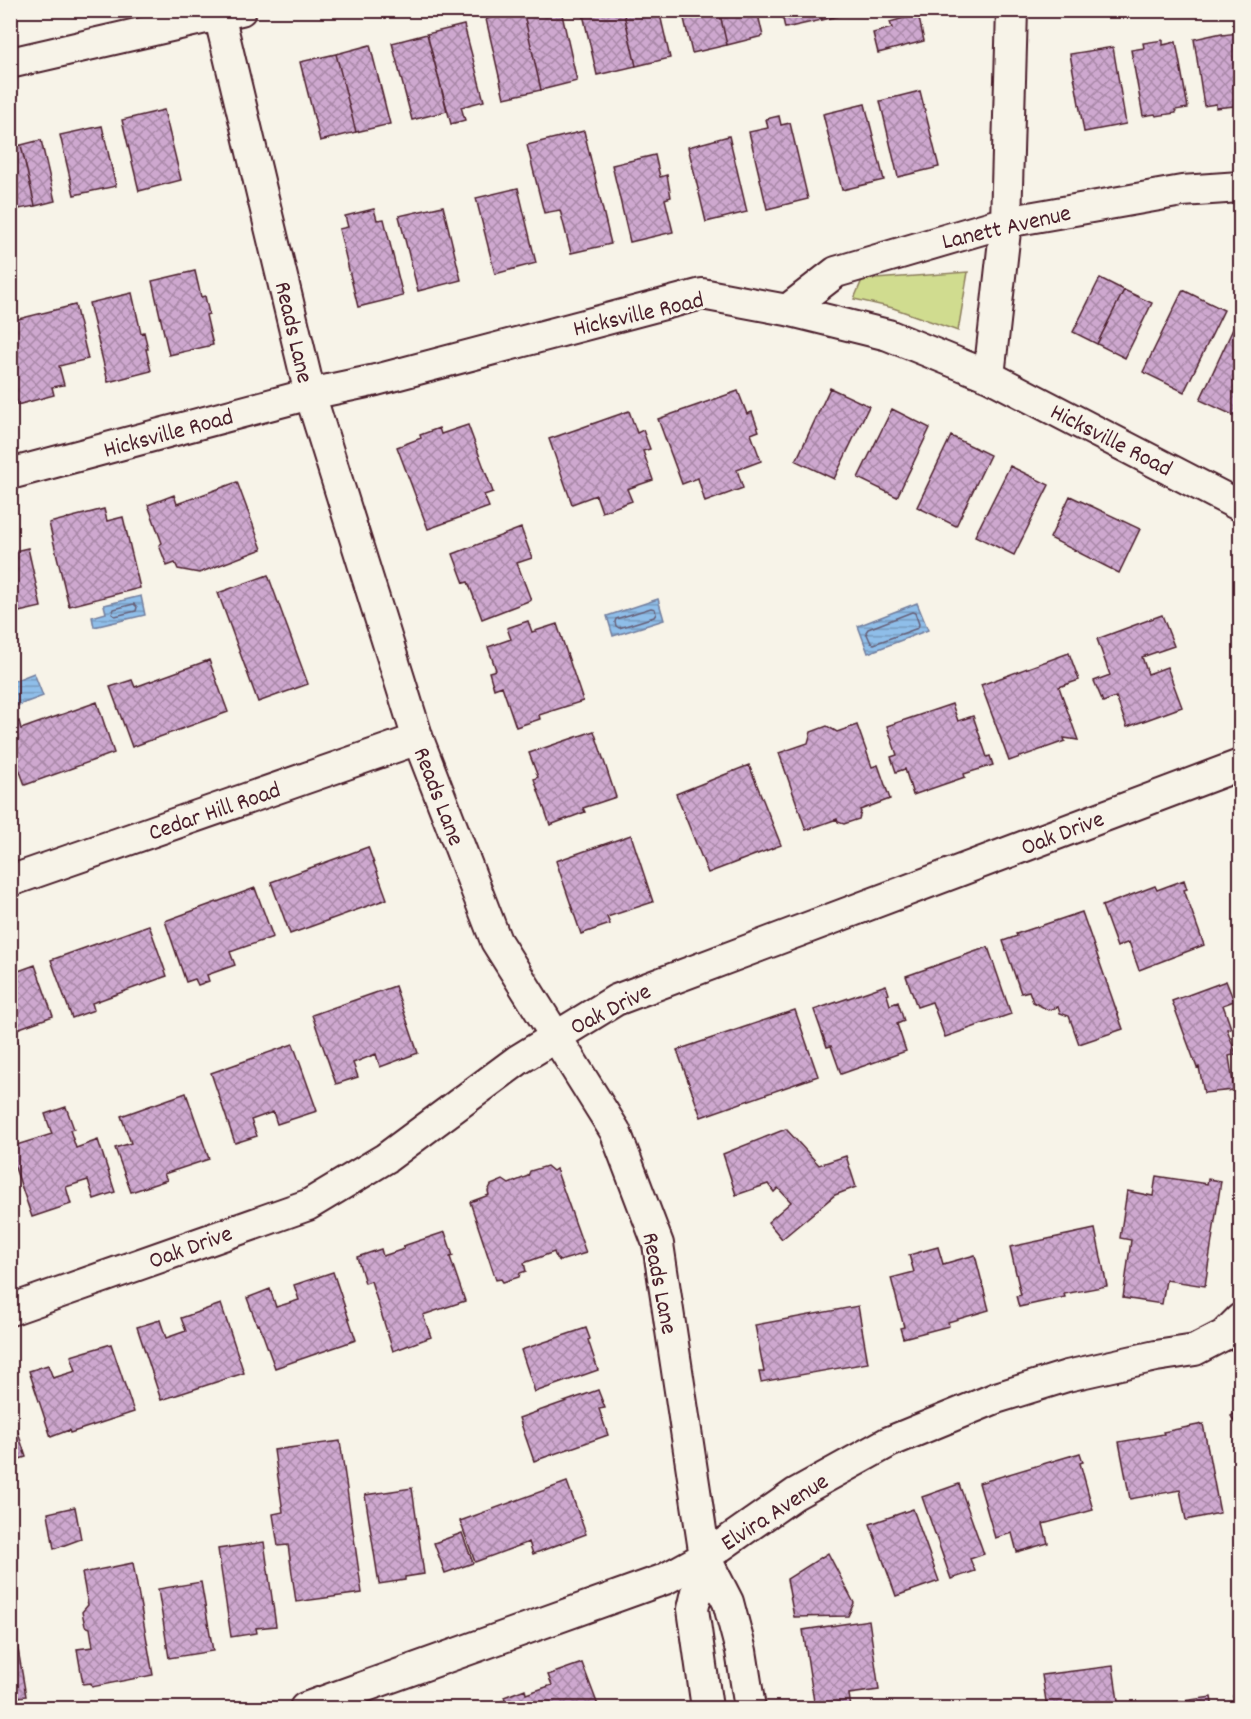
<svg xmlns="http://www.w3.org/2000/svg" width="1251" height="1719" viewBox="0 0 1251 1719" font-family="Dekko,sans-serif">
<style>
.green{fill:#d0dc8f;stroke:#8d7e5d;stroke-width:1.5}
.water{fill:url(#water-rules);stroke:#737e9d;stroke-width:1.5}
.lines{fill:none;stroke-linecap:round;stroke-linejoin:round}
.shore{stroke:#665f77;stroke-width:1.5}
.building{fill:url(#building-cross-hatch);stroke:#4a1f2b;stroke-width:1.5}
.street-casing{stroke:#4a1f2b;stroke-width:34}
.street{stroke:#f7f3e8;stroke-width:30}
.labels{text-anchor:middle;stroke-width:6;stroke-linejoin:round;paint-order:stroke}
.street-label{font-size:24px;fill:#4a1f2b;stroke:#f7f3e8}
</style>
<defs>
<pattern id="water-rules" width="6" height="5" patternUnits="userSpaceOnUse" patternTransform="scale(1.5)"><rect width="6" height="5" fill="#8fbee9"/><path d="M0 2.5h6" fill="none" stroke="#779abd"/></pattern>
<pattern id="building-cross-hatch" width="8" height="8" patternUnits="userSpaceOnUse" patternTransform="scale(1.5)"><rect width="8" height="8" fill="#cea8cf"/><path d="M0 0l8 8M0 8l8-8" fill="none" stroke="#a988a8"/></pattern>
</defs>
<rect width="100%" height="100%" fill="#f7f3e8"/>
<filter id="ink" filterUnits="userSpaceOnUse"><feTurbulence type="fractalNoise" baseFrequency=".0167" numOctaves="2"/><feDisplacementMap in="SourceGraphic" scale="12" xChannelSelector="R" yChannelSelector="G"/><feConvolveMatrix kernelMatrix="1 2 1 2 8 2 1 2 1" color-interpolation-filters="sRGB"/></filter>
<g filter="url(#ink)">
<path class="green" d="M968 272 958 331 893 308 854 299 862 280Z"/>
<path class="water" d="M141 596 145 615 94 627 92 617 106 613 104 605Z
M658 599 664 620 613 636 607 616Z
M917 603 928 630 868 653 858 626Z
M34 673 43 696 11 708V682Z"/>
<g class="lines">
<path class="shore" d="M134 604 137 607 136 611 115 616 112 614 114 609Z
M651 608 655 609 656 614 654 617 619 628 616 626 615 622 616 619Z
M912 612 915 613 919 624 918 628 874 644 871 643 866 632 868 629Z"/>
</g>
<path class="building" d="M523 10H561L577 81 541 90Z
M523 10 541 90 504 98 486 19Z
M582 10H623L636 66 597 75Z
M623 10H659L670 58 636 66Z
M682 10H719L727 45 692 53Z
M719 10H757L763 36 727 45Z
M781 10H820L822 20 785 28Z
M820 10H854L855 12 822 20Z
M918 14 924 41 878 53 873 33 892 28 890 22Z
M464 25 484 101 461 107 465 120 451 124 427 34Z
M1222 33V35L1238 33 1240 54V103L1234 104V106L1216 108V104L1204 106 1194 39Z
M427 34 447 111 412 120 392 43Z
M1163 40V45L1176 42 1188 108 1175 110 1176 113 1156 116 1155 114 1143 116 1131 50 1144 48 1143 43Z
M370 45 390 124 356 132 336 54Z
M1113 47 1126 124 1084 132 1070 54Z
M336 54 356 132 320 141 300 62Z
M920 91 939 167 898 177 880 101Z
M865 104 884 180 842 190 823 114Z
M164 110 181 180 139 191 122 120Z
M779 116 781 125 790 123 808 199 767 209 749 132 768 128 766 119Z
M102 126 116 186 74 195 60 135Z
M584 131 611 244 571 253 560 210 544 213 527 145Z
M729 136 747 212 706 222 688 147Z
M41 140 55 201 35 206 21 145Z
M21 145 35 206 14 210 10 194V147Z
M655 155 660 177 667 175 671 197 665 199 673 232 630 242 612 165Z
M518 188 536 263 495 274 476 198Z
M443 206 461 280 418 291 399 216Z
M374 209 377 220 384 219 403 296 358 307 339 229 348 227 345 216Z
M195 271 201 297 205 296 209 314 206 315 213 345 169 355 152 281Z
M1100 278 1124 290 1097 344 1073 332Z
M1124 290 1152 303 1125 358 1097 344Z
M1183 290 1224 310 1184 392 1143 372Z
M132 293 141 333 144 332 148 349H146L151 371 108 382 89 303Z
M75 305 88 359 59 366 64 385 52 387 54 395 17 405 10 376V374L15 373 10 357V321Z
M1239 316 1240 317V414L1239 418 1200 400Z
M830 388 869 406 834 479 796 461Z
M738 391 747 414 752 412 759 431 751 434 761 461 737 470 743 488 705 502 698 478 682 484 658 419Z
M892 409 930 428 897 497 858 478Z
M629 411 637 433 643 430 650 449 643 451 653 480 627 489 632 501 602 512 596 495 572 504 549 439Z
M468 425 493 492 484 495 489 507 428 529 397 447 421 438 420 435 439 428 441 434Z
M951 436 990 455 956 526 917 507Z
M1010 466 1049 485 1014 555 975 536Z
M237 482 262 549 199 573 178 569 175 563 167 566 159 545 162 543 148 505 174 495 177 504Z
M1070 496 1140 529 1119 573 1050 538Z
M104 509 107 521 123 517 140 588 69 606 49 523Z
M521 528 532 558 517 563 531 600 482 619 468 582 464 583 453 554Z
M28 548 41 607 10 614V552Z
M268 575 308 684 258 702 218 593Z
M1162 615 1174 646 1142 657 1148 674 1167 667 1182 707 1127 727 1116 697 1103 702 1094 681 1110 675 1097 639Z
M528 621 532 632 557 624 583 701 539 715 540 719 516 727 502 686 494 689 489 672 496 670 488 647 511 639 507 628Z
M1069 653 1079 680 1059 687 1078 740 1064 738 1065 741 1009 761 981 685Z
M209 660 228 712 132 747 110 687 132 680 135 687Z
M97 702 114 753 25 785 10 744V724L19 721 21 729Z
M952 704 958 721 973 716 987 757 990 756 993 765 964 774 965 777 913 795 905 769 896 772 891 757 897 755 887 726Z
M857 725 872 767 878 765 890 799 860 810 861 812 859 819 844 824 838 822 837 819 806 830 779 753 808 743 811 732 827 726 837 732Z
M594 731 616 797 583 808 585 812 550 825 534 779 538 777 529 753Z
M749 765 781 845 708 873 676 794Z
M631 835 653 902 607 917 610 924 581 934 556 861Z
M368 847 387 899 290 934 271 882Z
M1184 880 1187 889 1184 890 1204 945 1139 970 1129 942 1117 947 1102 906 1155 886 1157 890Z
M255 888 273 937 230 952 235 965 207 975 209 981 198 985 195 979 186 982 165 921Z
M1082 912 1123 1029 1079 1044 1069 1016 1060 1013 1058 1007 1048 1010 1033 1002 1029 991 1021 993 1003 941 1017 936 1016 934Z
M149 925 167 976 92 1003 94 1010 72 1018 51 960Z
M988 947 1011 1014 945 1037 932 1002 917 1007 906 976Z
M35 965 53 1016 14 1030 18 1042 10 1045V974Z
M1226 981 1234 1001 1223 1005 1231 1028 1227 1029 1236 1054 1229 1056 1234 1090 1204 1093 1199 1067 1197 1068 1172 1001Z
M886 985 889 994 887 995 890 1005 898 1002 904 1021 897 1024 906 1051 841 1074 831 1046 827 1047 814 1010Z
M395 986 418 1053 380 1067 376 1054 353 1063 358 1077 336 1084 312 1015Z
M795 1010 818 1076 701 1117 677 1050Z
M293 1044 317 1111 277 1124 273 1112 251 1120 257 1136 235 1143 211 1073Z
M186 1093 209 1159 164 1174 167 1180 131 1192 115 1148 131 1143 121 1116Z
M66 1107 74 1129 70 1130 76 1148 98 1140 115 1192 94 1199 88 1180 66 1187 71 1204 32 1217 10 1153V1147L52 1134 45 1114Z
M786 1129 819 1165 846 1156 856 1187 835 1195 782 1239 768 1222 791 1202 778 1188 774 1192 768 1184 736 1195 723 1154Z
M547 1166 553 1171 556 1169 586 1253 560 1261 556 1258 554 1252 524 1263 526 1271 520 1273 519 1277 503 1282 501 1279 496 1280 470 1202 489 1195 488 1191 491 1185 503 1180 509 1184 528 1176 530 1171Z
M1156 1176 1207 1184 1208 1179 1221 1181 1205 1286 1166 1280 1162 1304 1123 1298 1131 1240 1120 1238 1127 1191 1153 1196Z
M1095 1229 1107 1286 1064 1294 1065 1297 1019 1307 1016 1296 1021 1295 1010 1247Z
M445 1232 453 1256 450 1257 465 1301 423 1315 431 1337 393 1351 371 1281 365 1283 357 1257 381 1249 383 1256 404 1249 403 1246Z
M938 1247 943 1264 975 1255 989 1310 948 1322 949 1326 903 1338 900 1328 904 1327 891 1278 914 1272 909 1255Z
M333 1272 356 1340 275 1368 259 1324 257 1325 247 1298 270 1289 276 1307 299 1300 294 1285Z
M221 1304 244 1373 161 1400 137 1327 160 1320 166 1338 186 1331 181 1318Z
M858 1306 868 1363 761 1382 759 1372H764L755 1325Z
M586 1328 590 1339 588 1340 598 1370 535 1392 521 1350Z
M111 1344 134 1412 70 1433 69 1430 51 1437 29 1371 48 1365 53 1378 76 1371 71 1356Z
M598 1390 605 1408 599 1409 608 1435 534 1461 519 1418Z
M10 1408 26 1457 10 1462Z
M1240 1410V1431L1231 1416Z
M1203 1424 1220 1513 1186 1520 1180 1490 1130 1499 1119 1442 1164 1434 1163 1432Z
M340 1441 362 1593 296 1602 288 1545 278 1546 273 1514 283 1512 274 1450Z
M1080 1453 1083 1462 1080 1463 1093 1510 1043 1524 1048 1543 1017 1552 1012 1533 995 1538 979 1483Z
M567 1482 586 1534 533 1554 529 1542 475 1562 460 1521Z
M959 1484 984 1554 970 1559 975 1571 951 1579 922 1497Z
M412 1488 424 1574 405 1577V1580L379 1584 365 1495Z
M75 1507 81 1539 54 1549 48 1513Z
M913 1509 939 1581 896 1596 870 1524Z
M462 1533 473 1563 445 1573 434 1543Z
M264 1542 276 1626 256 1628 257 1633 231 1637 218 1549Z
M828 1553 854 1603 848 1616 794 1617 787 1579Z
M133 1563 153 1675 92 1687 91 1683 83 1684 77 1649 93 1647 90 1628 85 1626 82 1612 88 1605 82 1573Z
M201 1582 213 1651 169 1658 158 1589Z
M10 1602 26 1696 10 1698Z
M869 1620 879 1690 849 1694 851 1708H815L803 1630Z
M582 1663 599 1708H496L494 1704 505 1700 504 1697 525 1689 526 1694 552 1685 548 1675Z
M1113 1666 1119 1708H1047L1042 1675Z
M1240 1694V1708H1236L1233 1696Z
M1211 1697 1213 1708H1142V1707Z"/>
<g class="lines">
<g class="street-casing">
<path id="street" d="M218 10 310 394 418 739 496 941 615 1131 658 1244 705 1557 728 1602 741 1651 750 1708
M10 63 241 10
M787 310 836 272 1006 222 1182 191 1240 187
M989 376 1006 222 1012 10
M10 474 310 394 376 380 702 294 787 310 888 335 989 376 1240 506
M10 881 418 739
M10 1310 308 1205 386 1158 518 1060 616 1000 1240 765
M705 1557 693 1609 707 1708
M305 1708 665 1579 705 1557 795 1494 889 1442 996 1398 1067 1376 1156 1356 1195 1350 1224 1335 1240 1319"/>
</g>
<use href="#street" class="street"/>
</g>
</g>
<g class="labels">
<g class="street-label">
<text transform="translate(1006 226) rotate(-13)" y="8">Lanett Avenue</text>
<text transform="translate(638 313) rotate(-13)" y="8">Hicksville Road</text>
<text transform="translate(295 332) rotate(77)" y="8">Reads Lane</text>
<text transform="translate(168 432) rotate(-15)" y="8">Hicksville Road</text>
<text transform="translate(1112 439) rotate(27)" y="8">Hicksville Road</text>
<text transform="translate(440 796) rotate(69)" y="8">Reads Lane</text>
<text transform="translate(214 810) rotate(-19)" y="8">Cedar Hill Road</text>
<text transform="translate(1062 832) rotate(-21)" y="8">Oak Drive</text>
<text transform="translate(610 1008) rotate(-27)" y="8">Oak Drive</text>
<text transform="translate(190 1246) rotate(-20)" y="8">Oak Drive</text>
<text transform="translate(661 1283) rotate(79)" y="8">Reads Lane</text>
<text transform="translate(774 1511) rotate(-33)" y="8">Elvira Avenue</text>
</g>
</g>
<rect width="1251" height="1719" fill="none" stroke="#f7f3e8" stroke-width="36"/>
<rect x="18" y="18" width="1215" height="1683" fill="none" stroke="#4a1f2b" stroke-width="2" filter="url(#ink)"/>
</svg>
